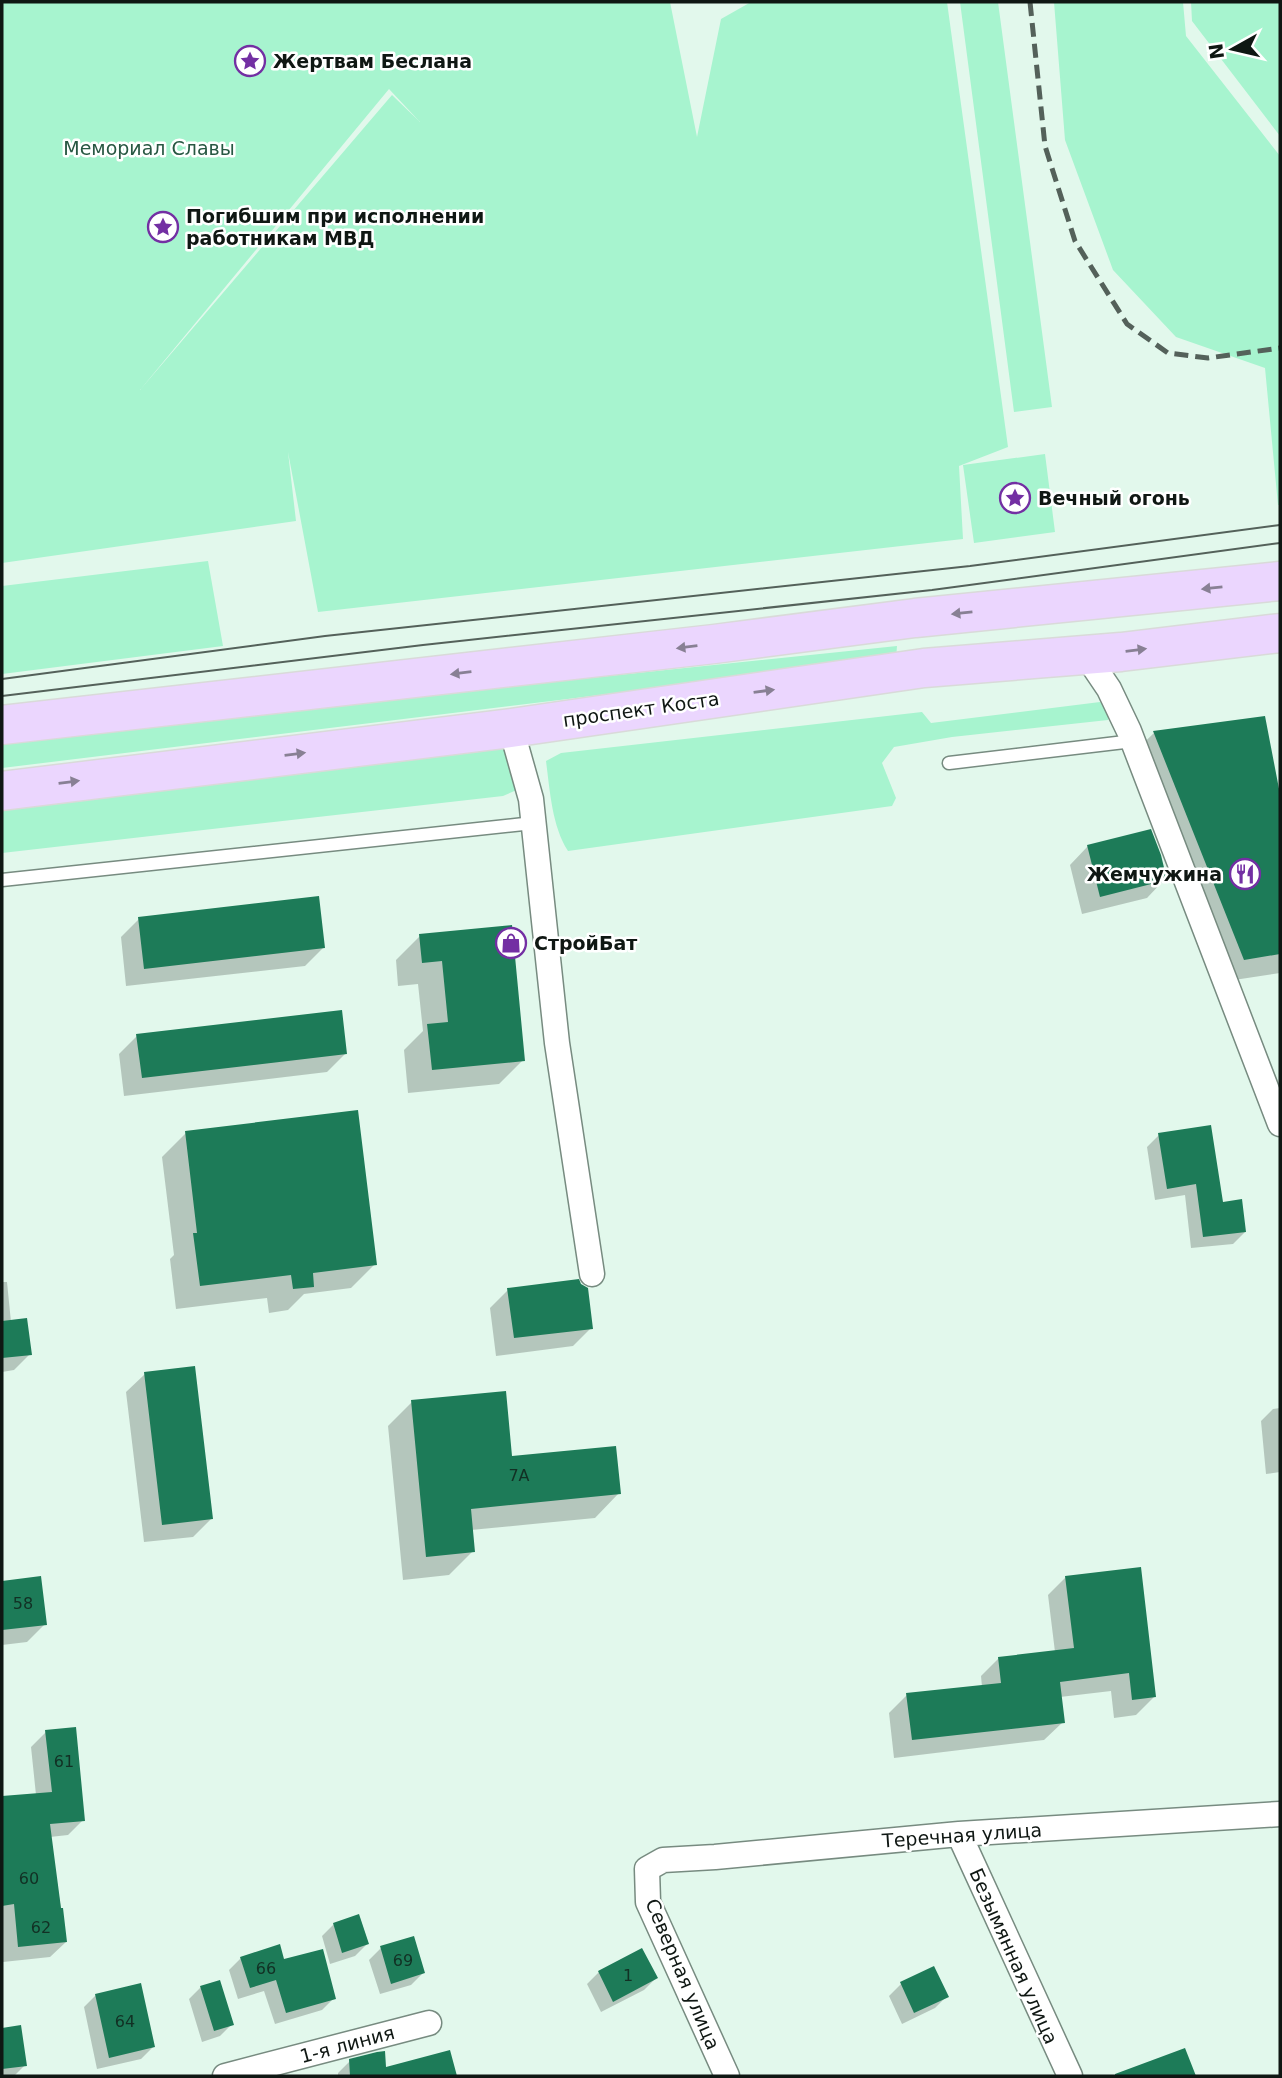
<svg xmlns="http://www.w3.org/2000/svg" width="1282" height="2078" viewBox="0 0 1282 2078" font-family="'DejaVu Sans',sans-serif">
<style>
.green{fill:#a7f4cf;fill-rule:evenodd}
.shadow{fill:#0003}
.building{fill:#1d7b58}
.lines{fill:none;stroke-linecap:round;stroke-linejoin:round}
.lane-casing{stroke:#778b80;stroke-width:15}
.street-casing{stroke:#778b80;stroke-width:27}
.primary-casing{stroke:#d9dad9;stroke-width:41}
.lane{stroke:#fff;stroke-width:12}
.street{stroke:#fff;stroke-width:24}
.primary{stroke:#ebd6fe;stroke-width:38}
.tram{stroke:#54615a;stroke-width:2}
.rail{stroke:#54615a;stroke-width:5;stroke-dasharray:14 7;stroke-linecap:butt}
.oneway{fill:#888094}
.labels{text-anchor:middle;stroke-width:5;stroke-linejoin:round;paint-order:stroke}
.number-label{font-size:16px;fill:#123024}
.poi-label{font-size:19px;font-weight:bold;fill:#0f1713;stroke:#fff;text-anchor:start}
.park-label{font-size:19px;fill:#275742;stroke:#fff}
.street-label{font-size:19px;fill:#0f1713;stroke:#fff}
</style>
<rect width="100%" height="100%" fill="#e2f8ec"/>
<path class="green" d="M2 2H670L697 137 721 19 751 2H947L1008 447 959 466 963 539 318 612 288 452 296 521 2 563ZM389 89 420 122 392 95 140 390Z
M960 2H998L1052 407 1014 412Z
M1054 2H1183L1186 36 1280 156V505H1278L1265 368 1176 337 1113 270 1065 140Z
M1191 2H1280V136L1192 21Z
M1045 454 1055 532 974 543 963 465Z
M208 561 223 646 2 674V586Z
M897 646 896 659 2 768V739Z
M1100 702 1108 708V720L952 737 894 747 882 763 896 798 892 806 568 851C552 826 550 791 546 761L561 753 922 712 931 723Z
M508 745 519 789 503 796 2 853V804Z"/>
<path class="shadow" d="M1264 718 1280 798V973L1221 982 1131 755 1154 733Z
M1088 846 1165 879 1147 898 1082 914 1070 865Z
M139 919 324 947 305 966 126 986 121 937Z
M510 927 523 1060 499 1084 408 1093 404 1050 423 1031 418 984 398 986 396 960 420 936Z
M137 1036 345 1054 327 1072 124 1096 119 1054Z
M186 1133 375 1264 351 1288 304 1294 288 1310 269 1313 267 1298 176 1309 170 1259 174 1255 162 1157Z
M1159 1135 1222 1204 1245 1232 1233 1244 1191 1248 1185 1195 1155 1200 1147 1147Z
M2 1282H7L11 1322 30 1354 14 1370 2 1372Z
M508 1290 591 1328 573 1346 496 1356 490 1308Z
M145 1374 211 1519 193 1537 144 1542 126 1392Z
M412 1402 511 1458 619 1493 595 1518 471 1530 473 1551 449 1575 403 1580 388 1426Z
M1280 1408V1472L1266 1474 1261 1421 1273 1409Z
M1066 1577 1154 1697 1136 1715 1114 1718 1111 1691 1060 1697 1063 1722 1044 1740 894 1758 889 1713 907 1695 982 1687 981 1676 999 1658 1055 1652 1048 1595Z
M39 1578 45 1624 27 1642 2 1645V1583Z
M46 1732 83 1820 68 1835 50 1837 66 1942 50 1957 3 1962 2 1945V1798L36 1795 31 1747Z
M334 1924 367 1944 355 1956 330 1964 322 1936Z
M381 1948 423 1973 411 1985 380 1994 369 1960Z
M641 1950 656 1978 644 1990 601 2012 587 1984 599 1972Z
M241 1958 283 1962 334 1998 322 2010 275 2024 264 1991 238 1999 229 1970Z
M933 1968 947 1996 935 2008 902 2024 889 1996 901 1984Z
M201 1987 232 2024 220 2036 202 2042 189 1999Z
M96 1995 153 2047 141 2059 97 2069 84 2007Z
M19 2027 25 2065 14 2076H2V2030Z
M449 2053 455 2076H338V2073L350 2061 384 2070Z"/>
<path class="building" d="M1265 716 1280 794V954L1244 960 1153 731Z
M1151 829 1161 855 1167 880 1100 897 1087 845Z
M319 896 325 948 144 969 138 917Z
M512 925 525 1061 432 1070 427 1024 448 1022 442 961 422 963 419 934Z
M342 1010 347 1054 142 1078 136 1034Z
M358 1110 377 1265 313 1273 314 1287 293 1289 291 1275 200 1286 193 1233H197L185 1131Z
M1211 1125 1223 1202 1242 1199 1246 1232 1203 1237 1196 1184 1167 1189 1158 1133Z
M579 1279 581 1284 588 1288 593 1329 514 1338 507 1288Z
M27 1318 32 1355 2 1358V1321Z
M195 1366 213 1519 162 1525 144 1372Z
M506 1391 512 1456 616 1446 621 1494 471 1509 475 1552 426 1557 411 1400Z
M1141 1567 1156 1697 1132 1700 1129 1673 1060 1682 1065 1723 912 1740 906 1693 1001 1683 998 1657 1074 1648 1065 1576Z
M41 1576 47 1625 2 1630V1581Z
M76 1727 85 1821 50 1824 61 1908H63L67 1942 18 1947 14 1904 2 1906V1796L52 1792 45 1730Z
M359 1914 369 1944 342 1953 333 1923Z
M414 1936 425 1973 391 1984 380 1946Z
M280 1944 284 1959 323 1949 336 1999 286 2013 276 1980 250 1988 240 1957Z
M642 1948 658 1978 613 2002 598 1971Z
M934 1966 949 1997 914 2013 900 1982Z
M220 1980 234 2025 214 2031 200 1986Z
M141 1983 155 2047 109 2058 95 1994Z
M21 2025 27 2066 2 2069V2028Z
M1185 2048 1196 2076H1115V2074Z
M450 2050 457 2076H350L349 2059 377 2052 385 2051 386 2067Z"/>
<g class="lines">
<g class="lane-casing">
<path id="lane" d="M949 763 1133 741
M2 880 533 823"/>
</g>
<g class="street-casing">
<path id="street" d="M1086 655 1109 689 1129 731 1280 1124
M511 728 531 799 557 1043 592 1274
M959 1834 1070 2076
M225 2076 429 2023
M727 2076 648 1902 647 1869 663 1860 715 1857 959 1834 1280 1814"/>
</g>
<g class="primary-casing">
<path id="primary" d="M2 725 714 644 915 618 1280 581
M2 791 511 728 924 668 1121 652 1280 633"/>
</g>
<use href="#lane" class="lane"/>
<use href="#street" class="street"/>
<use href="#primary" class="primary"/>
<path class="tram" d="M2 679 325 636 970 566 1280 525
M2 696 423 645 932 590 1280 543"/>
<path class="rail" d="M1030 2 1045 146 1075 241 1127 324 1168 353 1208 358 1280 348"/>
</g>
<defs><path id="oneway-solid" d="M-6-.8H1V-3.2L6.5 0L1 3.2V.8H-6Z" transform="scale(1.75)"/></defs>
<g class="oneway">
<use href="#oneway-solid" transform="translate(1212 588) rotate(174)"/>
<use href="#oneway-solid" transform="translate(962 613) rotate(174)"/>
<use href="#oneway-solid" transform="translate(687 647) rotate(173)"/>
<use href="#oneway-solid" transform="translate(1136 650) rotate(-7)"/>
<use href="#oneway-solid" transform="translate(461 673) rotate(173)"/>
<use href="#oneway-solid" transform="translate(764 691) rotate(-8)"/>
<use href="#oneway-solid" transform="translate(295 754) rotate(-7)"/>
<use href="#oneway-solid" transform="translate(69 782) rotate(-7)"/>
</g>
<defs>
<g id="sight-ring" transform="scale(1.575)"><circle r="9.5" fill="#fff" stroke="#732fa3" stroke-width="1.5"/><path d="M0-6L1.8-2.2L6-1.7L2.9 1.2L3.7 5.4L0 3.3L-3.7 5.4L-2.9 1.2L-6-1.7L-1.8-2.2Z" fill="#732fa3"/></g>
<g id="restaurant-ring" transform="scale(1.575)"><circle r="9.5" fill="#fff" stroke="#732fa3" stroke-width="1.5"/><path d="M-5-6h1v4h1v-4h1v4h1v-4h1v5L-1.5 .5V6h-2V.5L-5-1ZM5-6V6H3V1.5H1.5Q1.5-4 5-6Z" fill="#732fa3"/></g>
<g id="shop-ring" transform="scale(1.575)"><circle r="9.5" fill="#fff" stroke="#732fa3" stroke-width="1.5"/><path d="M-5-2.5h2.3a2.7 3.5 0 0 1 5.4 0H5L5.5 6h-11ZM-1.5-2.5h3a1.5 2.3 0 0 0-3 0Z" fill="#732fa3"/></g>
</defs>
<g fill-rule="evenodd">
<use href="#sight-ring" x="250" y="61"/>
<use href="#sight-ring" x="163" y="227"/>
<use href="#sight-ring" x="1015" y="498"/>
<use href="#restaurant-ring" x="1245" y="874"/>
<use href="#shop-ring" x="511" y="943"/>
</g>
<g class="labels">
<g class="number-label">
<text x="519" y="1481">7А</text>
<text x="23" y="1609">58</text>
<text x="64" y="1767">61</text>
<text x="29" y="1884">60</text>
<text x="41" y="1933">62</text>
<text x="403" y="1966">69</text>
<text x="266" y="1974">66</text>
<text x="628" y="1981">1</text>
<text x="125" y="2027">64</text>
</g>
<g class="poi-label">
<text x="273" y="68">Жертвам Беслана</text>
<text x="186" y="223">Погибшим при исполнении<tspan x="186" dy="22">работникам МВД</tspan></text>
<text x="1038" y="505">Вечный огонь</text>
<text x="1222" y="881" text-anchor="end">Жемчужина</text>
<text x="534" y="950">СтройБат</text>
</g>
<g class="park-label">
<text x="149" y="155">Мемориал Славы</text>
</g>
<g class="street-label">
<text transform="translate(641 709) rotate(-8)" y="7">проспект Коста</text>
<text transform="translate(962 1835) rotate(-4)" y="7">Теречная улица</text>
<text transform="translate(1014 1956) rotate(66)" y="7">Безымянная улица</text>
<text transform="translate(683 1974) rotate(67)" y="7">Северная улица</text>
<text transform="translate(347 2044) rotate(-15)" y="7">1-я линия</text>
</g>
</g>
<rect width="1282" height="2078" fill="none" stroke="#0f1713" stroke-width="7"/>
<g transform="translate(1233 49) rotate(262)" stroke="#ffffff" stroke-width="5" paint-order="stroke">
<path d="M0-5L12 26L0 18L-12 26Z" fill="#0f1713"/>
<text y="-10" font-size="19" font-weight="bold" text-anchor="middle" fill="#0f1713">N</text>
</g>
</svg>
